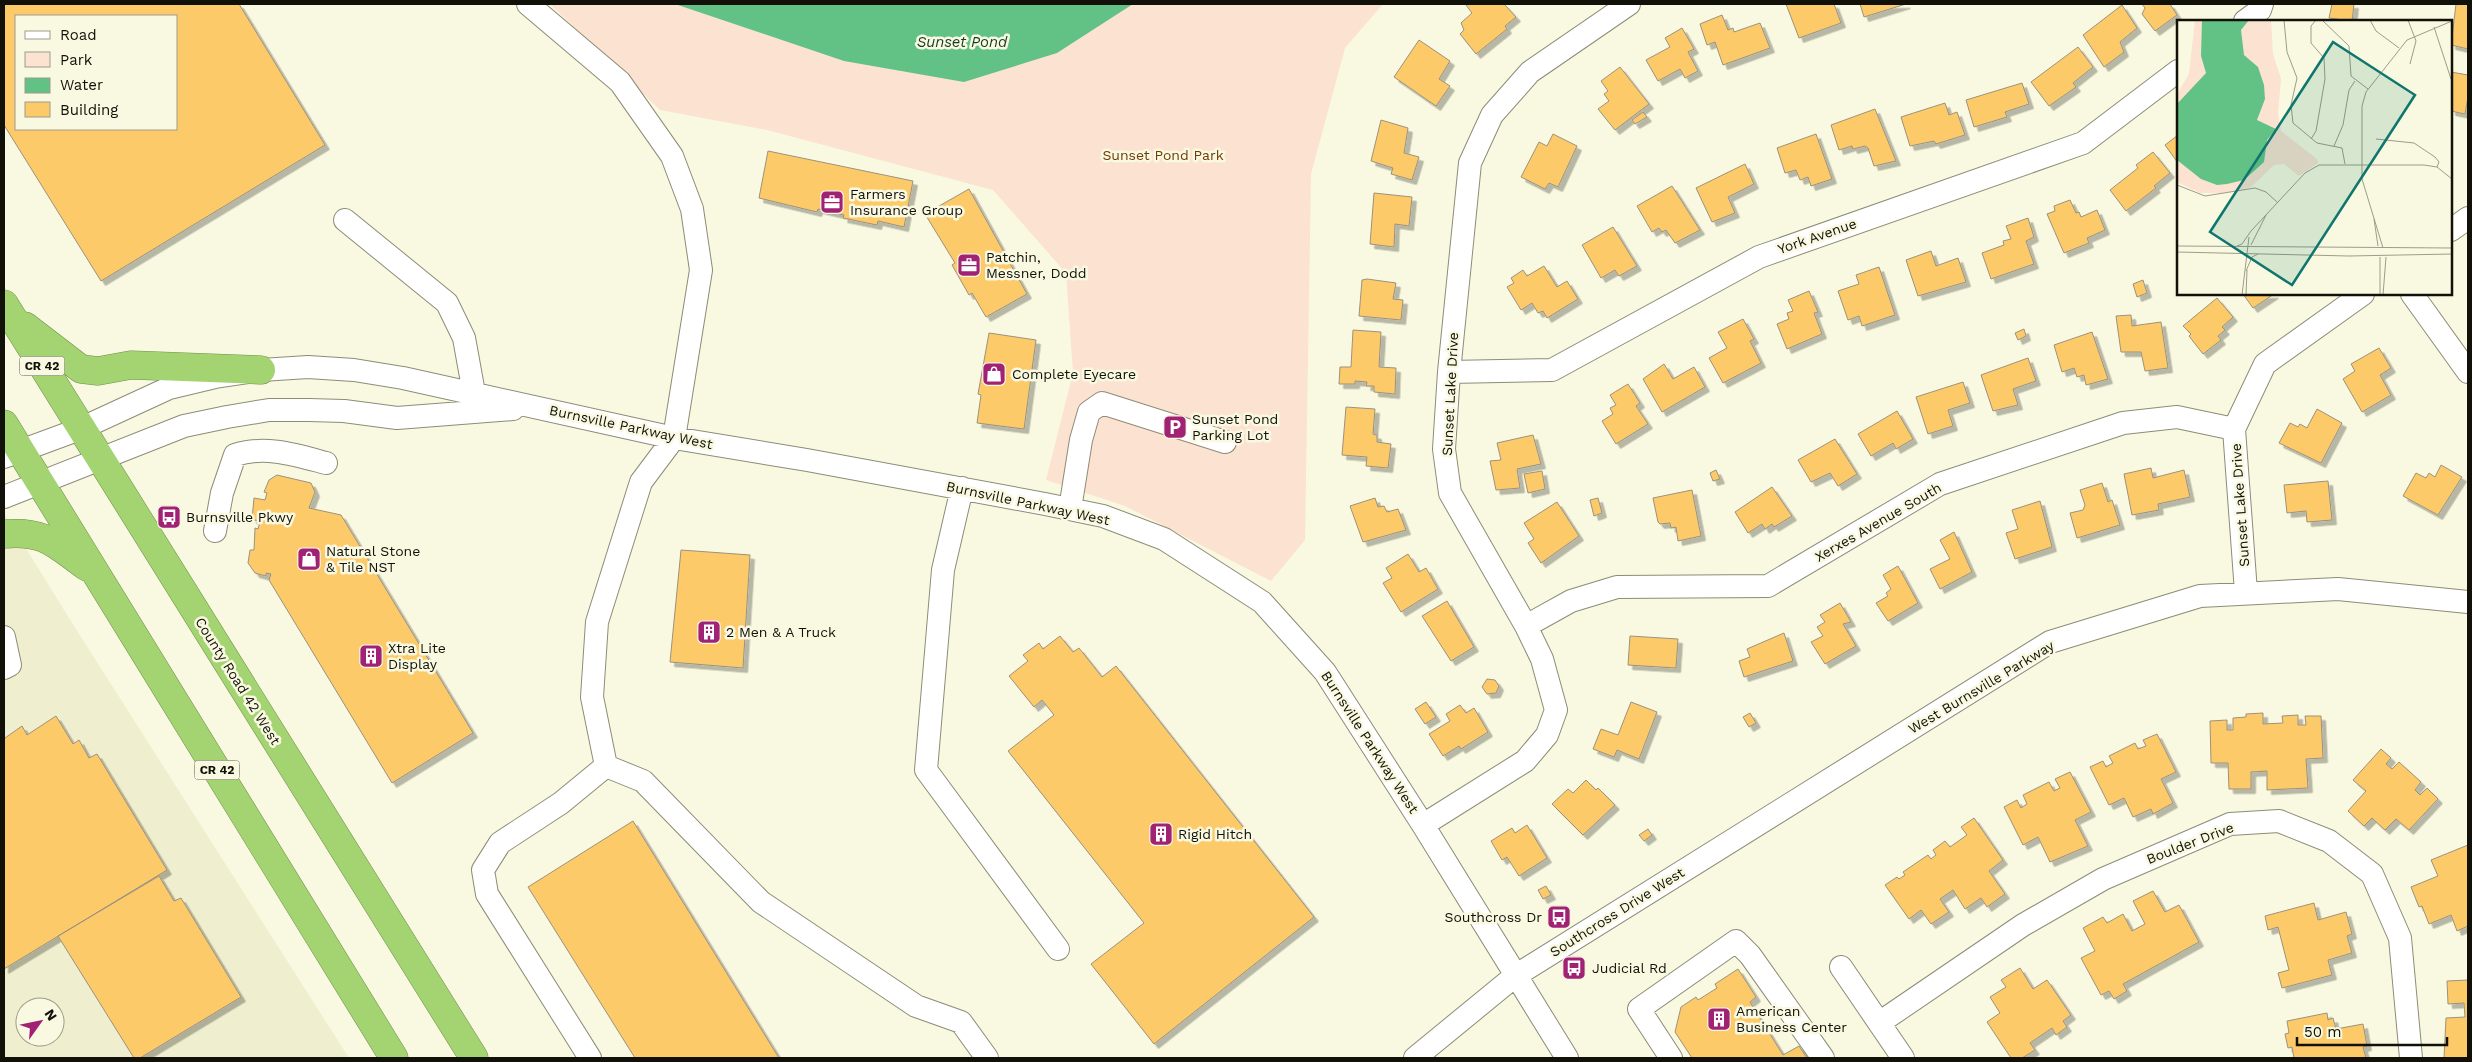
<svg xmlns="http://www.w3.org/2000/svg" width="2472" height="1062" viewBox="0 0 2472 1062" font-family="'Work Sans',sans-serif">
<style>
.built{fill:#efeece;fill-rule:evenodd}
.green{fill:#fce2d0}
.water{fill:#62c285}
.building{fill:#fdca6a;stroke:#9c917d;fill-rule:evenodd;filter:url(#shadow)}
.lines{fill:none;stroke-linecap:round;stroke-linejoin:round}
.minor-casing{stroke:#8d8c77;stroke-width:24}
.highway-casing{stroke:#718f4d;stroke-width:29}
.minor{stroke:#fff;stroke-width:22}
.highway{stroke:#a4d371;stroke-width:28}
.labels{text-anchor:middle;stroke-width:5;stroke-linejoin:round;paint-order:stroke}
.shield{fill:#f9f9e1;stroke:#57574a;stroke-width:1}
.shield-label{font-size:12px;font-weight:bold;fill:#111109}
.park-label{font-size:14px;fill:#703b06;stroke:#f9f9e1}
.poi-label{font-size:14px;fill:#111109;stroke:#f9f9e1;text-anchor:start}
.street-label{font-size:14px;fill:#111109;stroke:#f9f9e1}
.water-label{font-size:15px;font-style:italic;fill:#143c23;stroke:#f9f9e1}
.inset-road{fill:none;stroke:#9c9c8b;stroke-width:1}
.view{fill:#0f766e;fill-opacity:0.15;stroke:#0f766e;stroke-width:2.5}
.inset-edge{fill:none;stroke:#111109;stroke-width:2.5}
</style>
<defs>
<filter id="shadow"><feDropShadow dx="4.5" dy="4.5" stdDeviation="0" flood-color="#0004"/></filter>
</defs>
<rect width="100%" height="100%" fill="#f9f9e1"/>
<path class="built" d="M4 513 74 626 349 1058H4ZM25 1007H55V1037H25Z"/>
<path class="green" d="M550 4H1383L1345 48 1311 174 1305 540 1271 581 1125 506 1046 480 1073 373 1066 273 993 190 767 130 660 110Z"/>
<path class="water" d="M675 4H1133L1057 53 964 82 844 61Z"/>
<path class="building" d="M4 4H239L325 145 101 281 4 125ZM16 16H176V129H16Z
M1468 4H1504L1516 17 1505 26 1507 29 1476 54 1460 34 1464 30 1461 23 1472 13 1466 5Z
M1786 4H1834L1841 23 1799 38Z
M1860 4H1906L1864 17Z
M2142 4H2170L2177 15 2155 31 2142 14 2145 8Z
M2332 4H2354L2352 21 2329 18Z
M2456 4H2468V49L2451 45Z
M2122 5 2137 28 2120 42 2124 52 2104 67 2083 35Z
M1722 15 1728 30 1733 28 1734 32 1760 23 1770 48 1723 65 1715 42 1707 45 1700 24Z
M1682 28 1694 49 1688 52 1698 71 1685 78 1680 69 1658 81 1646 60 1670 47 1665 38Z
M1419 40 1450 61 1439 79 1450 86 1436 106 1394 77Z
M2078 47 2093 67 2073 83 2076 87 2049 106 2031 82Z
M1620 67 1649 104 1615 130 1598 109 1609 101 1604 94 1608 91 1601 81Z
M2451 72 2468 75V97L2465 114 2451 111Z
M2022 83 2029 104 2005 112 2007 117 1974 127 1966 100Z
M1945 103 1949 115 1957 112 1965 135 1936 144 1934 141 1910 146 1901 117Z
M1875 109 1896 161 1874 166 1868 148 1865 146 1853 149 1852 146 1839 150 1831 125Z
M1643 112 1647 117 1635 124 1632 120Z
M1381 120 1408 128 1404 153 1419 157 1412 180 1391 174 1393 168 1371 161Z
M1553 134 1577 146 1558 187 1549 183 1545 189 1521 177 1539 142 1547 146Z
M1816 134 1832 179 1811 186 1808 177 1800 180 1796 170 1785 173 1777 148Z
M2178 135V163L2165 145Z
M768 151 913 181 904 227 878 221 877 225 843 218 844 215 818 209 817 212 759 198Z
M2153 152 2170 173 2154 186 2156 188 2126 211 2110 190 2138 168 2136 165Z
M1745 164 1754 184 1728 197 1735 213 1712 222 1696 188Z
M1672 186 1700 230 1675 243 1666 230 1662 232 1659 228 1652 232 1637 206Z
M969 189 1027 294 986 317 972 293 969 295 952 265 955 263 925 214Z
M1374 193 1412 197 1409 226 1395 224 1394 247 1370 244Z
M2070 200 2076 213 2079 212 2081 217 2097 210 2105 230 2087 238 2089 243 2064 253 2047 214 2055 211 2054 206Z
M2028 218 2034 237 2026 241 2034 264 1991 279 1982 253 2004 245 2003 241 2011 239 2006 226Z
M1613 227 1637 266 1619 276 1615 270 1601 278 1582 245Z
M1931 251 1936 266 1958 258 1966 282 1918 296 1906 260Z
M1544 266 1557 287 1567 281 1578 299 1547 318 1543 311 1538 313 1532 303 1521 310 1507 287 1514 283 1511 278 1523 270 1527 276Z
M1879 267 1895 315 1862 326 1859 316 1848 320 1838 291 1859 284 1856 275Z
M1367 279 1396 283 1393 299 1403 300 1401 320 1359 316 1362 280Z
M2143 280 2147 293 2137 297 2133 284Z
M1809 291 1818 312 1814 313 1822 334 1787 349 1777 324 1789 319 1787 313 1793 311 1788 300Z
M2243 294H2274L2253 308Z
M2217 298 2233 317 2222 327 2225 330 2218 336 2221 340 2203 354 2189 336 2191 334 2183 326Z
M2131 315 2132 326 2161 322 2168 368 2145 371 2141 352H2121L2116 316Z
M1743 319 1754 339 1750 341 1761 363 1723 383 1709 358 1727 348 1718 332Z
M2024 329 2026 336 2018 340 2015 333Z
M1353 330 1381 332 1379 367 1396 368 1395 394 1374 392V386H1366L1367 382 1355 381V384H1339L1340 367H1351Z
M2092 332 2108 379 2086 385 2084 375 2077 377 2074 368 2062 372 2054 345Z
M989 333 1036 340 1024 429 977 423 981 395 978 394Z
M2379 348 2391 368 2380 375 2391 395 2362 412 2343 379 2355 371 2351 364Z
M2028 358 2036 381 2013 389 2018 405 1993 411 1981 375Z
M1664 364 1673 379 1694 367 1705 387 1662 412 1643 379Z
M1963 382 1970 403 1948 410 1953 426 1928 434 1916 397Z
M1628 384 1640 403 1636 406 1648 424 1616 444 1602 421 1613 414 1610 408 1616 405 1610 395Z
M1346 407 1375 409 1373 434 1377 435V442L1391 444 1388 468 1366 466 1367 457 1342 455Z
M2317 409 2342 423 2321 463 2279 443 2290 423 2298 427 2300 424 2307 428Z
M1897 411 1913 439 1896 449 1893 443 1871 456 1858 434Z
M1533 435 1541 464 1517 469 1520 488 1496 490 1490 461 1501 460 1497 443Z
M1835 439 1857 474 1838 486 1830 473 1811 482 1798 460Z
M2441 465 2462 477 2438 515 2403 496 2416 473 2426 478 2429 473 2435 477Z
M2151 468 2153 478 2184 470 2190 497 2158 504 2159 510 2132 515 2124 474Z
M1716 470 1720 479 1713 481 1710 473Z
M1542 471 1545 489 1528 493 1524 474Z
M277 475 311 483 315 492 309 508 341 515 473 733 392 783 269 580 271 574 266 573V576L255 573 248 563 250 550H254L255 528 258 529 260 522 252 519 254 498 265 500 267 493 264 492 269 480Z
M2328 481 2332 520 2307 522 2306 511 2287 513 2284 485Z
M2102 483 2108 502 2112 500 2120 525 2077 538 2070 513 2083 510 2085 505 2080 490Z
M1772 487 1792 516 1774 527 1772 524 1765 529 1762 524 1748 533 1735 512Z
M1692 490 1701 536 1678 541 1676 527 1671 528 1670 523 1660 524 1658 522 1653 498Z
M1375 498 1378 507 1384 506 1387 512 1398 509 1406 530 1363 542 1350 506Z
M1598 498 1602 513 1594 516 1590 500Z
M2040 501 2052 547 2015 559 2006 533 2018 529 2012 510Z
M1557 502 1579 536 1541 563 1528 543 1534 539 1524 523Z
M1954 532 1972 572 1940 589 1930 569 1950 559 1940 540Z
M681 550 750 555 743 668 670 662Z
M1408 554 1419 572 1426 568 1438 589 1401 612 1383 583 1392 578 1386 568Z
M1898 566 1918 603 1888 621 1876 603 1888 596 1886 593 1891 589 1883 575Z
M1447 601 1474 647 1451 661 1422 616Z
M1840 603 1851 622 1843 624 1856 646 1825 664 1811 642 1823 636 1817 627 1825 622 1820 615Z
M1784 633 1793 661 1744 677 1739 661 1750 657 1747 649Z
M1060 636 1073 652 1079 648 1102 677 1116 666 1314 917 1154 1044 1091 964 1144 923 1008 751 1054 715 1042 700 1034 707 1009 676 1028 661 1023 655 1039 643 1043 649Z
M1630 636 1678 639 1676 668 1628 665Z
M1487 679 1495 680 1499 686 1496 693 1487 694 1482 687Z
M1426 702 1436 717 1425 724 1415 709Z
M1631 702 1657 712 1639 759 1617 750 1614 757 1593 749 1601 729 1618 735Z
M1460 705 1466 713 1474 708 1488 732 1461 749 1459 746 1443 756 1429 734 1450 721 1446 714Z
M1750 713 1756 723 1749 727 1743 717Z
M2263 713V724L2283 723 2282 716 2298 715V725H2306L2305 716H2321L2323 758 2306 759 2308 788 2267 790V771L2251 772V789H2229L2228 763H2211L2210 721 2227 720V730H2233V718L2246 717V714Z
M56 716 73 744 79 740 89 758 97 754 167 870 4 969V737L5 738 22 726 27 735Z
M2157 734 2176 772 2161 779 2173 803 2153 814 2151 809 2133 817 2124 798 2109 805 2090 767 2103 761 2106 767 2113 763 2109 756 2135 743 2138 749 2146 746 2143 740Z
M2381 749 2391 758 2386 764 2392 769 2399 762 2421 782 2415 790 2420 795 2427 788 2438 799 2409 830 2396 819 2385 830 2372 818 2364 826 2348 811 2366 791 2353 780Z
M2070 772 2091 812 2075 820 2088 846 2050 862 2038 837 2023 845 2004 807 2017 800 2021 808 2027 804 2023 795 2049 782 2054 791 2060 788 2055 779Z
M1586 780 1596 790 1598 788 1615 805 1583 835 1552 804 1568 789 1573 793Z
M1974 818 2003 860 1989 871 2005 894 1987 907 1981 898 1965 909 1953 890 1940 899 1949 912 1931 924 1921 910 1909 919 1885 885 1897 877 1899 879 1905 875 1903 872 1928 855 1931 859 1936 855 1933 850 1945 841 1950 847 1967 835 1961 827Z
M633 821 779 1058H635L528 887Z
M1527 825 1547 858 1519 876 1507 857 1502 860 1491 841 1512 828 1515 833Z
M1648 829 1652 835 1644 841 1639 835Z
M2468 845V926L2457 931 2451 915 2429 924 2422 906 2419 907 2411 887 2438 876 2431 860Z
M159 876 174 901 181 898 241 997 140 1058H134L58 936Z
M1546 886 1551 895 1543 899 1538 890Z
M2153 891 2165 912 2179 905 2199 942 2123 984 2127 991 2114 999 2109 991 2101 995 2081 958 2095 951 2083 928 2103 917 2107 923 2123 914 2132 931 2145 924 2133 901Z
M2314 903 2318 920 2346 912 2352 934 2347 936 2352 953 2328 960 2332 975 2282 988 2278 973 2289 970 2278 927 2268 930 2265 916Z
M2020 968 2033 989 2047 980 2071 1015 2063 1021 2067 1027 2056 1035 2052 1028 2030 1043 2035 1050 2022 1058H2011L1987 1022 2000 1013 1990 997 2006 987 2001 980Z
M1738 969 1756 997 1750 1002 1783 1055 1799 1046 1807 1058H1692L1675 1032 1681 1007 1696 997 1698 1000 1717 988 1715 984Z
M2468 980V1058H2444L2446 1018 2465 1017 2464 1003 2448 1004 2447 981Z
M2327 1013 2328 1020 2333 1018 2336 1029 2363 1024 2367 1046 2363 1047 2366 1058H2294L2292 1047 2288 1048 2285 1034 2289 1033 2287 1021Z"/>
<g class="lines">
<g class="minor-casing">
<path id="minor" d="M528 4 620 82 672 156 692 209 701 270 674 438 641 482 597 622 592 697 606 766
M2245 21 2260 10 2262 4
M345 220 447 303 464 338 474 393
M2451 230 2468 218
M2412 294 2468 372
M1449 372 1552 370 1759 257 2083 143 2178 71
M4 457 80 429 169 388 215 377 261 370 308 367 354 370 403 378 674 438 807 460 1045 504 1103 516 1164 539 1262 602 1325 672 1423 825 1567 1058
M962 488 943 570 926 770 1058 949
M4 497 184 426 227 417 269 410H309L344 411 397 418 513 409
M1070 509 1081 440 1089 412 1102 403 1225 442
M215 531 222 493 235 455C265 445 296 455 326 463
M2246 592 2234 429 2265 364 2363 294
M1526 626 1571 601 1617 587 1768 586 1940 484 2123 423 2177 417 2234 429
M4 637 10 665 4 668
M606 766 643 781 761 902 916 1006 961 1022 987 1058
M1423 825 1525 761 1547 735 1556 710 1542 659 1526 626 1450 493 1444 449 1449 372 1470 163 1492 115 1530 72 1629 4
M1841 967 1903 1058
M1879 1023 2023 925 2103 879 2230 824 2279 821 2329 841 2372 874 2400 938 2411 1058
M590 1058 487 894 483 870 500 843 561 803 606 766
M1415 1058 1515 976 2050 642 2200 596 2338 589 2468 602
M1671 1058 1639 1009 1736 941 1750 955 1823 1058"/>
</g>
<g class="highway-casing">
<path id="highway" d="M4 304 474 1058
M25 326 81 369 98 371 131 365 261 370
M4 424 394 1058
M4 534C45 530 56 545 87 567"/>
</g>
<use href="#minor" class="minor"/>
<use href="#highway" class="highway"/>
</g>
<defs>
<g id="office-square" transform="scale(1.25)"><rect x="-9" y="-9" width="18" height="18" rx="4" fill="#a12275" stroke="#f9f9e1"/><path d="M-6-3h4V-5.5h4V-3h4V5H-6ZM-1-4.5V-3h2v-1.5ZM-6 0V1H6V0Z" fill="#fff"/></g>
<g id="shop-square" transform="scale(1.25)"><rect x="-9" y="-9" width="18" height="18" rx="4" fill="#a12275" stroke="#f9f9e1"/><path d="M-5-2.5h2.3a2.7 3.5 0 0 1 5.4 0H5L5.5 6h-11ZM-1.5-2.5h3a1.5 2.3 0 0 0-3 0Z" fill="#fff"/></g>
<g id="parking-square" transform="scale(1.25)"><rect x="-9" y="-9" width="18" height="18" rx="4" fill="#a12275" stroke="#f9f9e1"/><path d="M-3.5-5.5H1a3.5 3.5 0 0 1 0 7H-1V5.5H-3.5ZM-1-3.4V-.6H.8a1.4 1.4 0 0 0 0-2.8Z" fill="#fff"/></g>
<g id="bus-square" transform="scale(1.25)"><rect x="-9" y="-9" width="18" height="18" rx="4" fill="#a12275" stroke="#f9f9e1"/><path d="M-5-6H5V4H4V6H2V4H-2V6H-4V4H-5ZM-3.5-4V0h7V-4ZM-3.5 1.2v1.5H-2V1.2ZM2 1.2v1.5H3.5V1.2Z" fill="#fff"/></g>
<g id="building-square" transform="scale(1.25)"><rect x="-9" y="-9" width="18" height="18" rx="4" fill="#a12275" stroke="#f9f9e1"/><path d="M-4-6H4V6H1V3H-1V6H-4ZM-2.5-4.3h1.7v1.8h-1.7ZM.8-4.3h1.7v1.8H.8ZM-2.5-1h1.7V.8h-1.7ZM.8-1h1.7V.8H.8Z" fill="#fff"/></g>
</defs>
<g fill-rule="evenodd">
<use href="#office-square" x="832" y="202"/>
<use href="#office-square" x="969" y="265"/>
<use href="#shop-square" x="994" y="374"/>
<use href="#parking-square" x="1175" y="427"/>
<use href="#bus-square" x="169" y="517"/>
<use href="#shop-square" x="309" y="559"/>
<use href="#building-square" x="709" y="632"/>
<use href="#building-square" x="371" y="656"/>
<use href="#building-square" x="1161" y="834"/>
<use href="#bus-square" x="1559" y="917"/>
<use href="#bus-square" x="1574" y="968"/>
<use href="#building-square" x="1719" y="1019"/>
</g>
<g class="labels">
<g class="shield">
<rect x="19.5" y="356.5" width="45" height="19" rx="4"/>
<rect x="194.5" y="760.5" width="45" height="19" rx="4"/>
</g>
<g class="shield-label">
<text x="42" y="370">CR 42</text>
<text x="217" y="774">CR 42</text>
</g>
<g class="park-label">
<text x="1163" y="160">Sunset Pond Park</text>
</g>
<g class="poi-label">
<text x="850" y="199">Farmers<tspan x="850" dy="16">Insurance Group</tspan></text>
<text x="986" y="262">Patchin,<tspan x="986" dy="16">Messner, Dodd</tspan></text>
<text x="1012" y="379">Complete Eyecare</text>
<text x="1192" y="424">Sunset Pond<tspan x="1192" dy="16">Parking Lot</tspan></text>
<text x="186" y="522">Burnsville Pkwy</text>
<text x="326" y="556">Natural Stone<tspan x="326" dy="16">&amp; Tile NST</tspan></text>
<text x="726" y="637">2 Men &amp; A Truck</text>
<text x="388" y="653">Xtra Lite<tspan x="388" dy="16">Display</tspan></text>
<text x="1178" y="839">Rigid Hitch</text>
<text x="1542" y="922" text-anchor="end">Southcross Dr</text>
<text x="1592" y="973">Judicial Rd</text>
<text x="1736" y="1016">American<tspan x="1736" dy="16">Business Center</tspan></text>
</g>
<g class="street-label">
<text transform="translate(1817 236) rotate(-19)" y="5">York Avenue</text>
<text transform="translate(1450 394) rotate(-87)" y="5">Sunset Lake Drive</text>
<text transform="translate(631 427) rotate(12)" y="5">Burnsville Parkway West</text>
<text transform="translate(1028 503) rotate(12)" y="5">Burnsville Parkway West</text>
<text transform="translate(2240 505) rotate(-94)" y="5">Sunset Lake Drive</text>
<text transform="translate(1878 522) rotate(-30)" y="5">Xerxes Avenue South</text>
<text transform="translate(238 681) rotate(58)" y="5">County Road 42 West</text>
<text transform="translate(1981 687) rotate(-31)" y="5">West Burnsville Parkway</text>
<text transform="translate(1370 742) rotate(57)" y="5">Burnsville Parkway West</text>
<text transform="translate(2190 843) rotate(-21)" y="5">Boulder Drive</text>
<text transform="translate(1617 912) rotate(-32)" y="5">Southcross Drive West</text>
</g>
<g class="water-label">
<text x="962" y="47">Sunset Pond</text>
</g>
</g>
<g transform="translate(2177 20)">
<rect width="275" height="275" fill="#f9f9e1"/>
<path d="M18 0H94L96 34 104 59 101 93 104 111 140 139 141 143 122 156 107 144 97 145 74 167 50 173H23L0 162V74L12 54Z" fill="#fce2d0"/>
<path d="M25 0H72L64 10 67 35 81 47 87 65 88 79 80 100 99 109 90 120 87 142 67 160 50 164 40 165 24 159 0 140V84L29 53 24 36Z" fill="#62c285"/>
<path class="inset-road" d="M107 0 110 32 120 58 114 85 116 103 140 123 165 128 168 144M145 0 172 26 174 56 191 69M193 0 199 11 222 28M231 0 239 21 233 44M257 7 274 59M134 119 139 111 148 59 147 38 134 23V6L139 0M199 119 237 123 258 137 262 142 260 147M157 126 166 105 172 70 178 61M0 165 28 176 78 168 89 172 100 182M197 199 201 226M74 211 128 153 142 145H247L260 147 275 159M74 225 89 195M0 226 275 228M60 226 65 224 74 211M206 228 185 159V86L189 72 230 20 275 1M0 232 172 236 275 234M203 237V275M69 251 75 237 81 234M65 275 72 217M69 275 70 250M206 275 209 237"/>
<path class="view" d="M156 22 238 75 115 265 33 212Z"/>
<rect width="275" height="275" class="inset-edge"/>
</g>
<rect width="2472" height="1062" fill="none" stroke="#111109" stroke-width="10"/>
<rect x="15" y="15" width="162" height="115" fill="#f9f9e1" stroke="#9c9c8b"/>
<rect x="25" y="31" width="25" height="8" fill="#ffffff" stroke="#9c9c8b"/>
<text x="60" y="40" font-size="15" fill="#111109">Road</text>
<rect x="25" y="52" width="25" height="15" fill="#fce2d0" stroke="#9c9c8b"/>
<text x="60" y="65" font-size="15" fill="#111109">Park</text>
<rect x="25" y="78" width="25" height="15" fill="#62c285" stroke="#9c9c8b"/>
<text x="60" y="90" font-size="15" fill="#111109">Water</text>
<rect x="25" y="102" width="25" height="15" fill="#fdca6a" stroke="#9c9c8b"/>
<text x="60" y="115" font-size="15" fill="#111109">Building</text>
<g transform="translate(40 1022) rotate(57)"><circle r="24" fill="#f9f9e1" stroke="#9c9c8b"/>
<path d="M0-4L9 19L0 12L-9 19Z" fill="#a12275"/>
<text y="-8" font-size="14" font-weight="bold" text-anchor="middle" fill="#111109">N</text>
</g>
<path d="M2297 1037v8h150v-8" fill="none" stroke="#111109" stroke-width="2.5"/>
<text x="2304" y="1037" font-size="15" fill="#111109" stroke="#f9f9e1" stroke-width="4" paint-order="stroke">50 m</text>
</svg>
